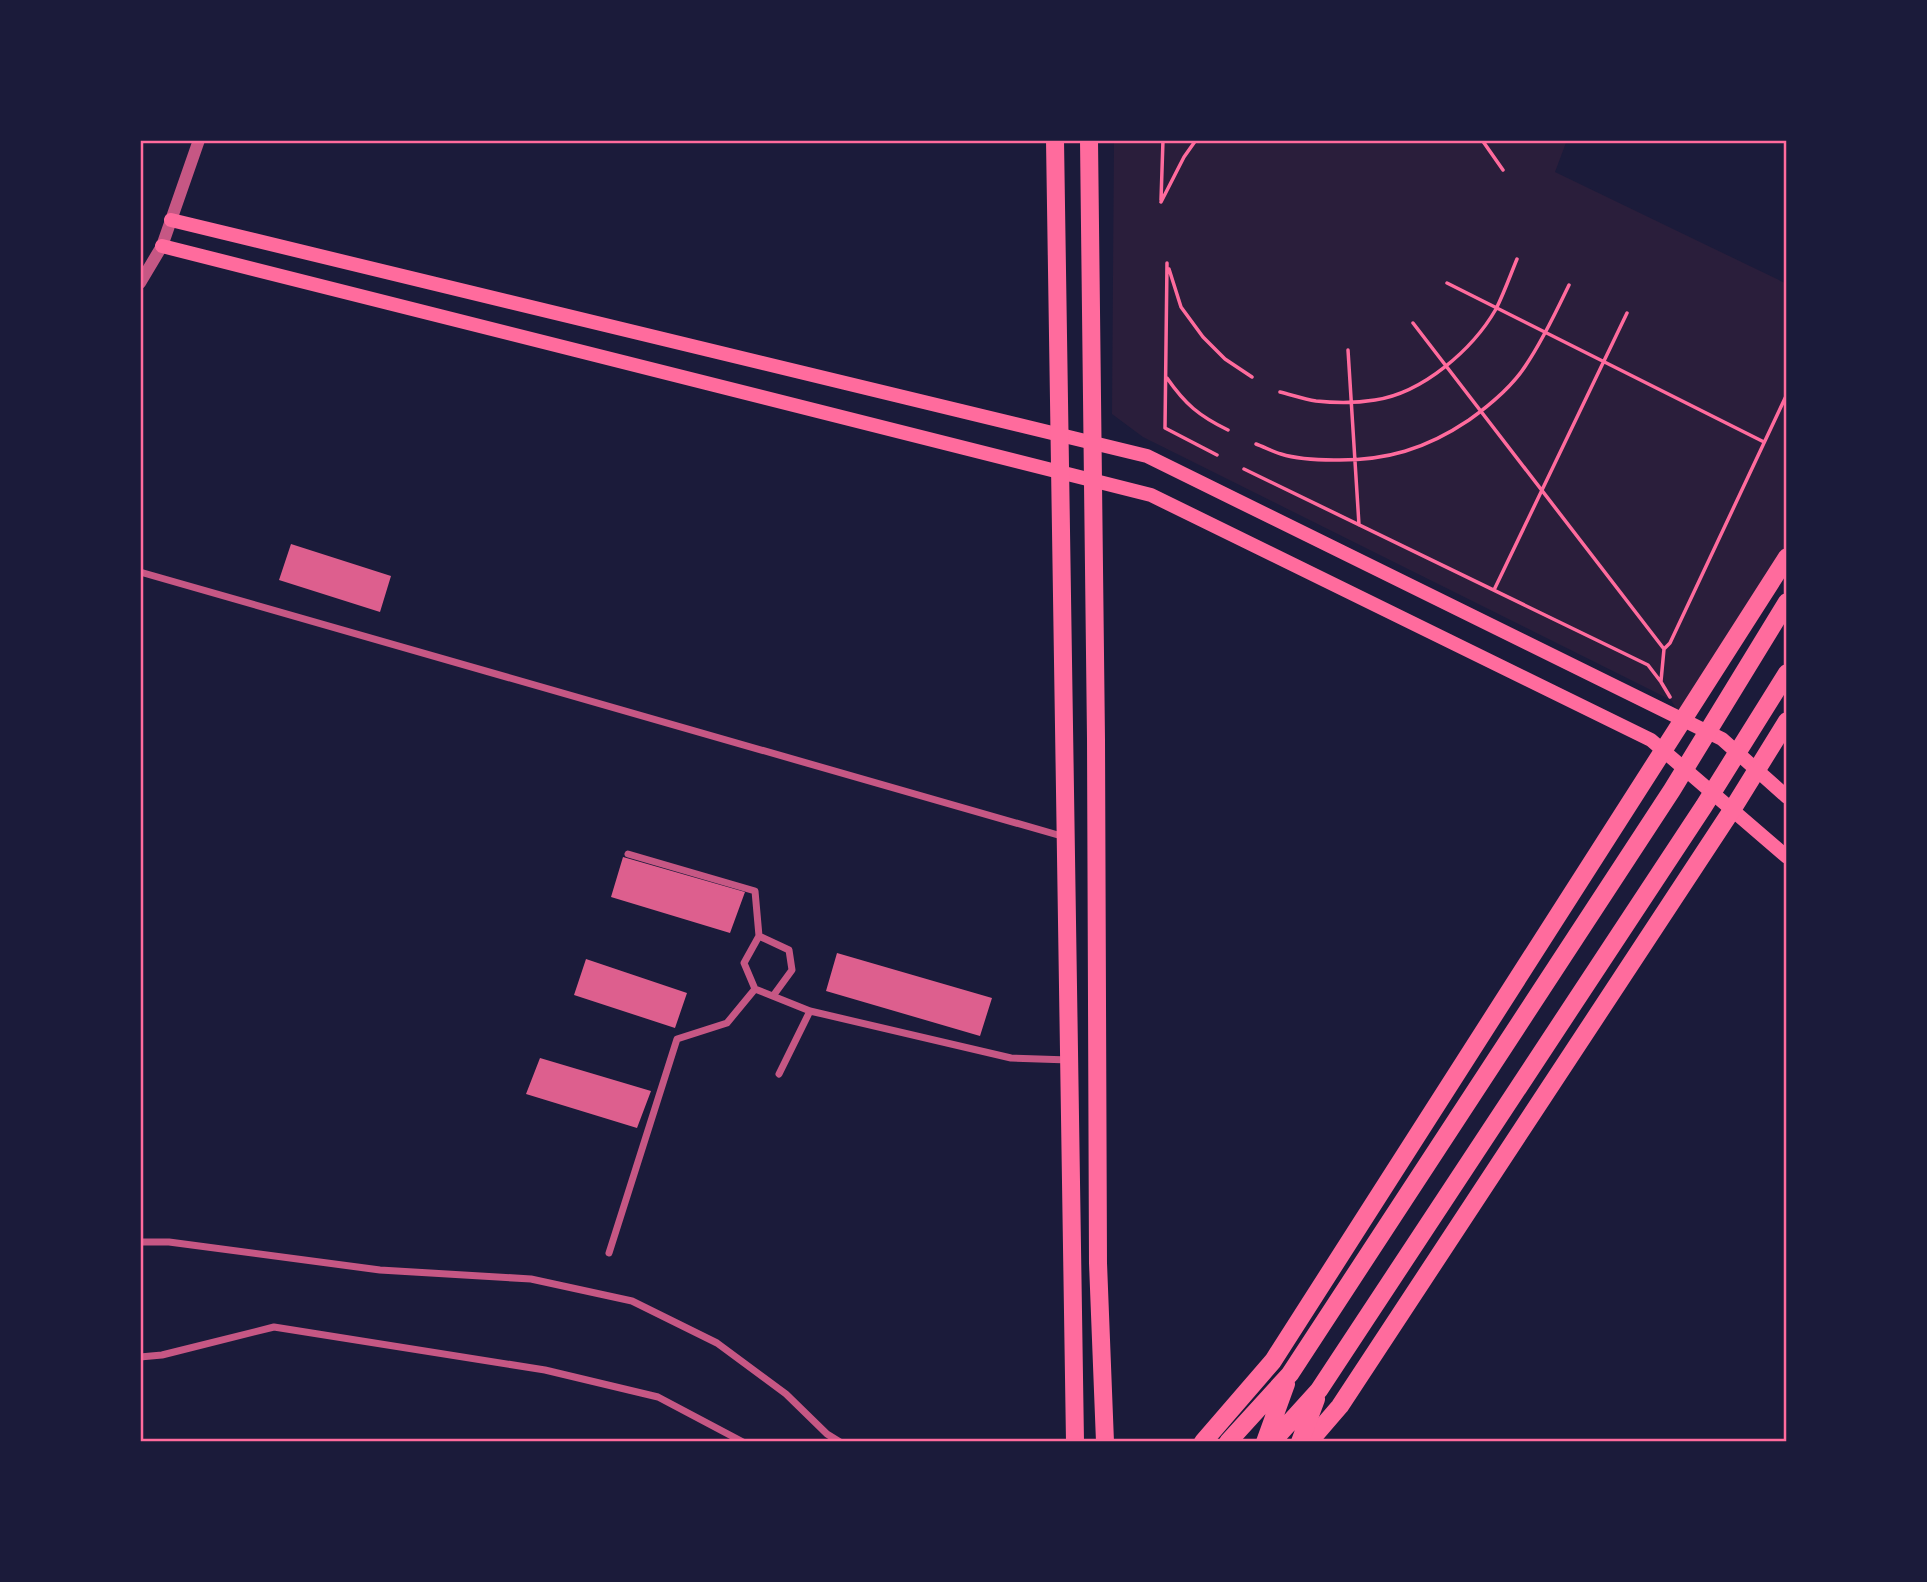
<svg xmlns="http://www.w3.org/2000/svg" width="1927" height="1582" viewBox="0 0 1927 1582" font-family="Bitter,serif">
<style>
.green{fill:#2a1e3b}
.building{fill:#dd5f8e}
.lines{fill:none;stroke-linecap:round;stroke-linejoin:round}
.path{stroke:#ff6b9d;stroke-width:3.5}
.minor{stroke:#c65784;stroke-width:7}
.tertiary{stroke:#c65784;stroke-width:12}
.secondary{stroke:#ff6b9d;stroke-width:14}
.primary{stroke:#ff6b9d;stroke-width:18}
.trunk{stroke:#ff6b9d;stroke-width:18}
.neatline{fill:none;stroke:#ff6b9d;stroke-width:2.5}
</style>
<rect width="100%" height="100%" fill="#1b1b3a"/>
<path class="green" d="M1114 140H1567L1555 172 1787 284V557L1683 720 1671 700 1143 437 1112 414Z"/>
<path class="building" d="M291 544 391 576 380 612 279 580Z
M623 857 745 892 730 933 611 897Z
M837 953 992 998 980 1036 826 991Z
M586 959 687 993 675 1028 574 995Z
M540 1058 651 1091 637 1128 526 1094Z"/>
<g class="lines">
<path class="path" d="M1482 140 1503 170
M1161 200 1163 140
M1161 202 1184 157 1196 140
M1167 263 1165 428 1217 455
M1169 269 1181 307 1203 337 1225 359 1252 377
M1447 283 1764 442
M1413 323 1664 649 1661 681
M1348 350 1359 525
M1167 378C1185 404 1199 416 1228 430
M1280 392C1292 395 1304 399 1316 401 1335 403 1357 403 1375 400 1423 393 1473 349 1496 309 1504 293 1510 276 1517 259
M1256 444C1264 447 1272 451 1281 454 1297 459 1316 460 1334 460 1386 461 1426 449 1469 420 1490 405 1512 387 1526 365 1543 340 1556 312 1569 285
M1244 469 1648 665 1661 682 1670 697
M1494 590 1627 313
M1664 649 1670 643 1787 394"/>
<path class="minor" d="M140 572 1065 837
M628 854 755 891 759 936 789 950 792 970 773 996
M755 989 744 963 759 936
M779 1074 810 1011
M140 1242H169L380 1270 531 1279 632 1301 717 1343 786 1394 827 1434 840 1442
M609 1253 677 1039 727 1023 755 989 810 1011 1011 1058 1069 1060
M140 1357 162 1355 274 1327 545 1370 658 1397 743 1442"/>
<path class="tertiary" d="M140 283 162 246 199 140"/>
<path class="secondary" d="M171 220 1147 456 1722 739 1787 797
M162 246 1151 495 1651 740 1787 857"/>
<path class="primary" d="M1055 140 1075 1442
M1089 140 1096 739 1098 1263 1105 1442
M1203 1442 1273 1361 1787 557
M1309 1442 1340 1406 1732 810 1787 721"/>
<path class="trunk" d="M1228 1442 1290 1374 1672 790 1787 602
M1265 1442 1286 1384
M1272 1442 1319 1390 1704 806 1787 673
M1300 1442 1316 1399"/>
</g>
<rect width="1927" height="1582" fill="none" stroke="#1b1b3a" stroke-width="284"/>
<rect x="142" y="142" width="1643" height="1298" class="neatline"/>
</svg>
